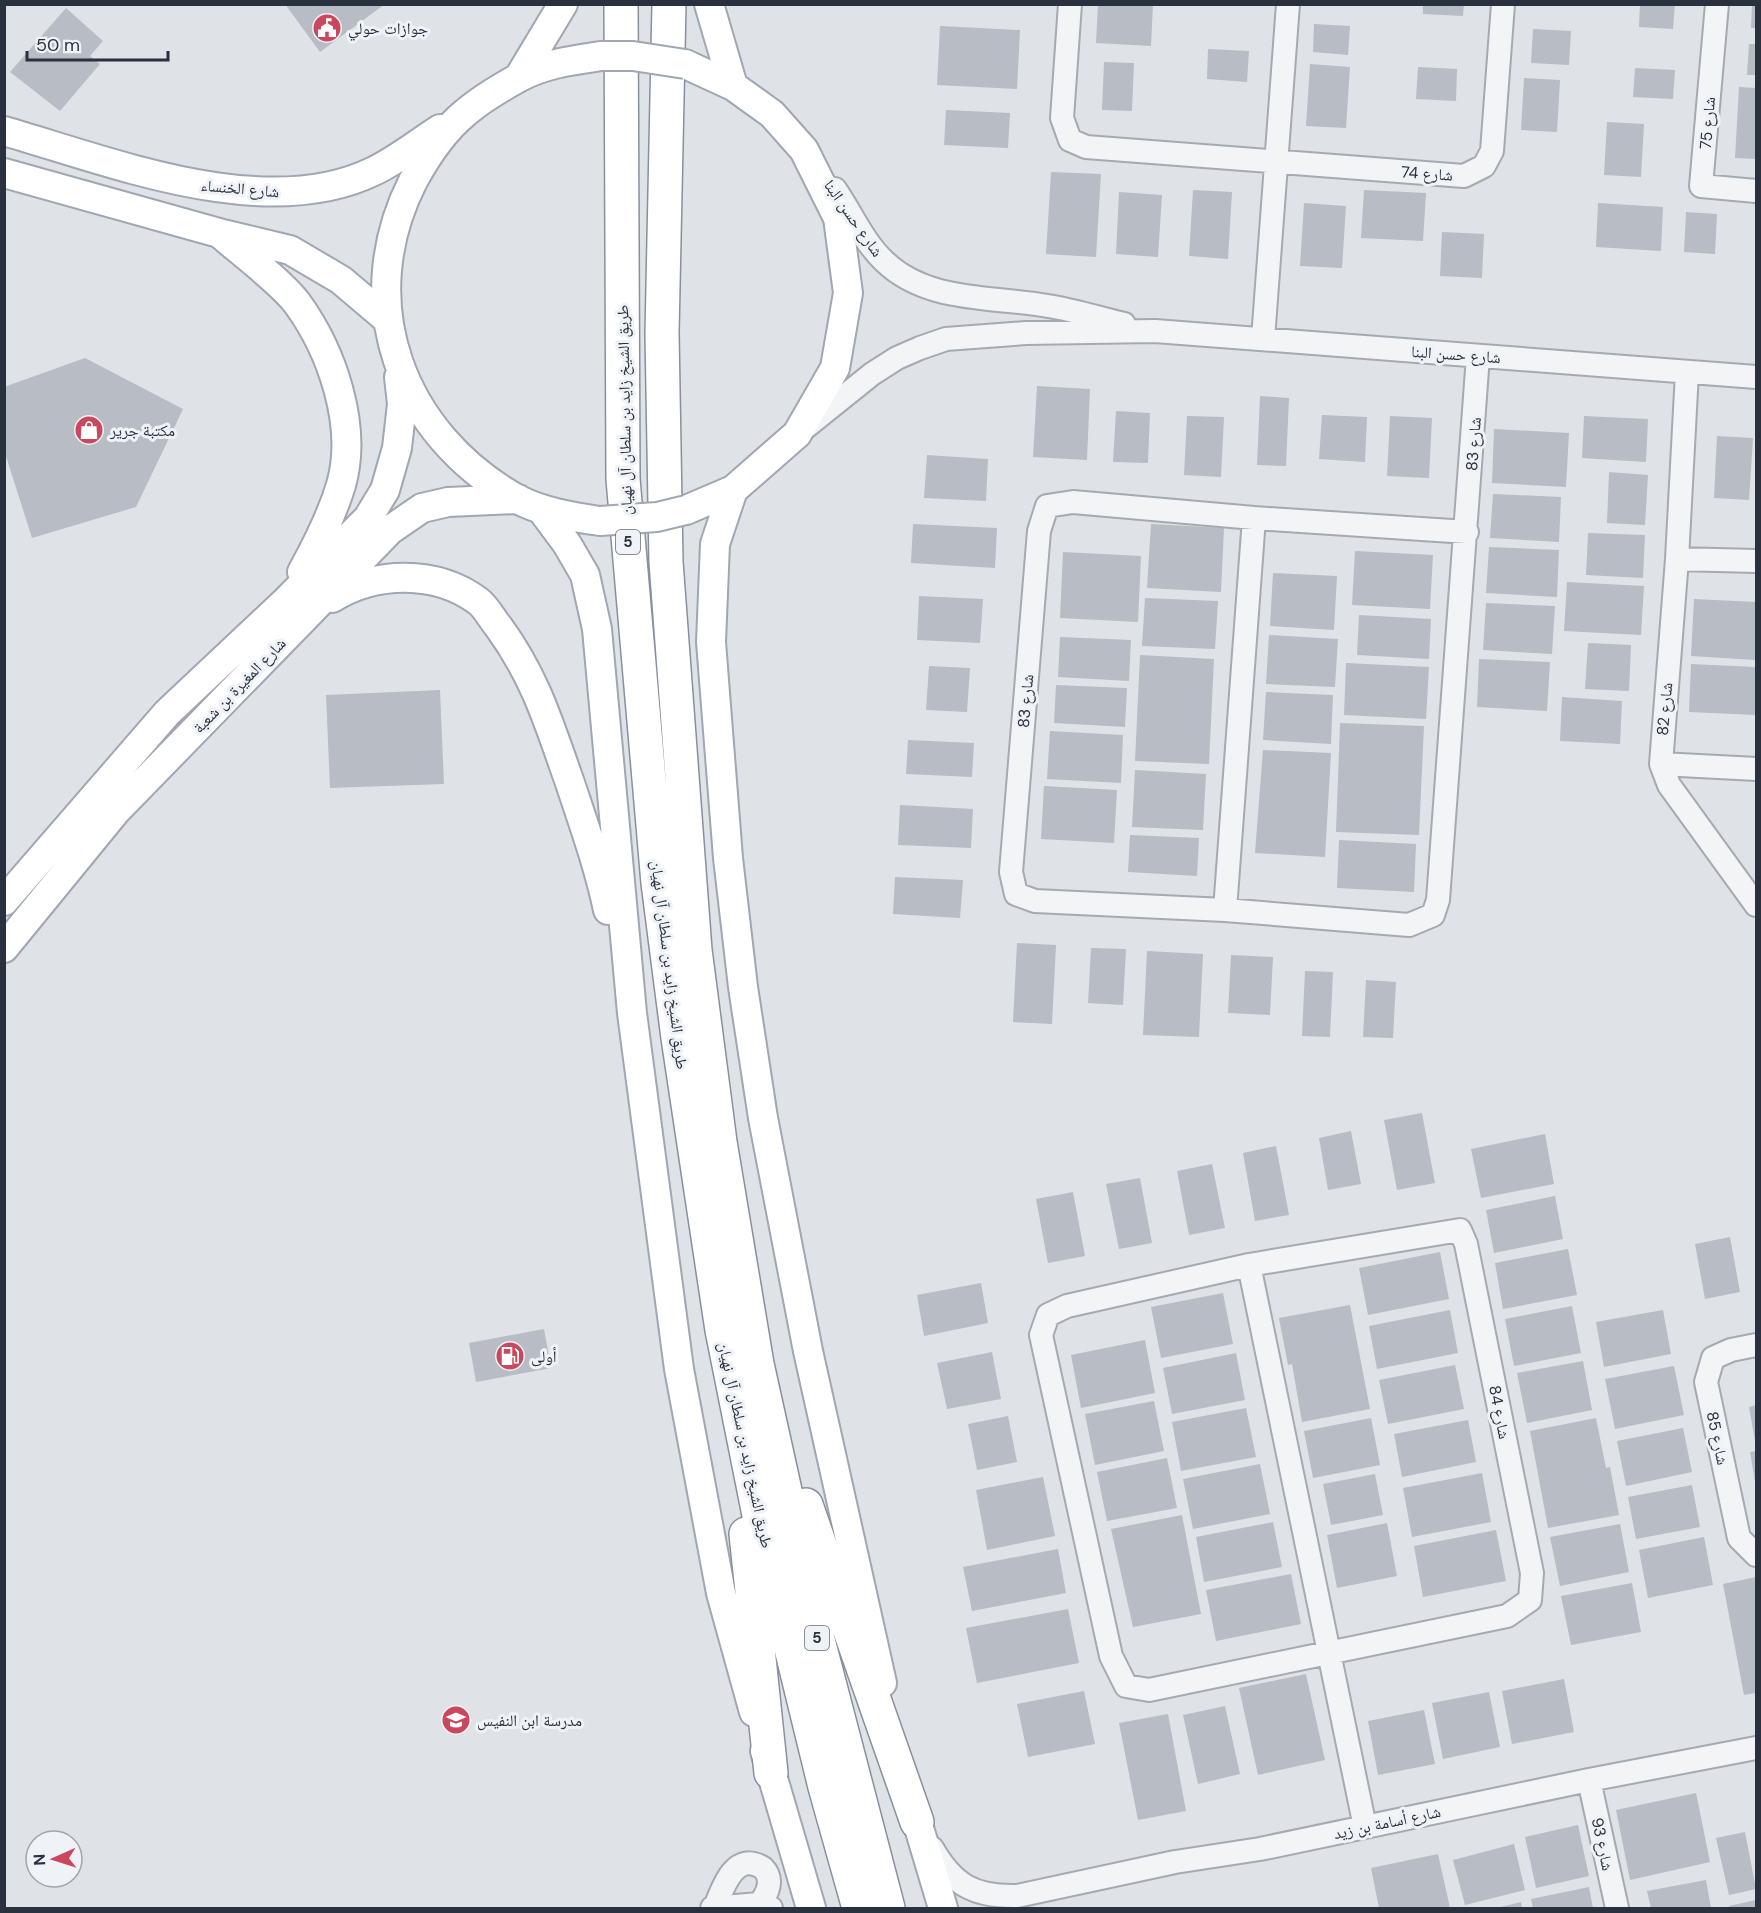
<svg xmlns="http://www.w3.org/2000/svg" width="1761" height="1913" viewBox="0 0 1761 1913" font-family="'DM Sans','Noto Naskh Arabic',sans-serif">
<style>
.building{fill:#b7bcc5}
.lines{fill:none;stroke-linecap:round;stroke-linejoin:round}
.minor-casing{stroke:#a5aab2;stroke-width:26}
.major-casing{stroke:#9fa7b3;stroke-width:32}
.highway-casing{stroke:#87909e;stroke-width:36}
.minor{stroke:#f2f4f6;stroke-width:22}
.major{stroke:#fff;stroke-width:28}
.highway{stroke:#fff;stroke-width:33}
.major-bridge-casing{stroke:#9fa7b3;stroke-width:32;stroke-linecap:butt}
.major-bridge{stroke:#fff;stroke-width:28}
.labels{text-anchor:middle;stroke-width:6;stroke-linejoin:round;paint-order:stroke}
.shield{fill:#eff2f6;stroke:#646b76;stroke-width:1.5}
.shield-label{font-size:15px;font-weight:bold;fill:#29313f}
.poi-label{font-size:16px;fill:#29313f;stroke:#eff2f6;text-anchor:start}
.street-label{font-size:16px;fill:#29313f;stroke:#eff2f6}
</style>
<rect width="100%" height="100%" fill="#dfe3e8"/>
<path class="building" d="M285 4H385L320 52Z
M1098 4H1153L1151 46 1096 43Z
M1423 4H1464L1463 16 1423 14Z
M1640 4H1675L1673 29 1639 27Z
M1752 4H1756V28H1751Z
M66 8 103 41 90 56 100 64 60 111 10 72Z
M1314 24 1350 26 1348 55 1313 52Z
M940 26 1020 30 1017 89 937 85Z
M1533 29 1571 31 1569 65 1531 63Z
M1749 44H1756V75H1747Z
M1208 49 1249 51 1247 82 1207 79Z
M1104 62 1134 63 1132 111 1102 110Z
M1310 64 1350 67 1346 128 1306 126Z
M1418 67 1457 69 1456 101 1416 99Z
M1635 68 1675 70 1673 99 1633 97Z
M1524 78 1560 80 1557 132 1521 130Z
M1739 87 1756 88V159L1735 158Z
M946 110 1010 113 1008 148 944 145Z
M1607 122 1644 124 1641 177 1604 175Z
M1051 172 1101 174 1096 257 1046 254Z
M1193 190 1232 192 1228 259 1189 256Z
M1364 190 1426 193 1423 241 1361 238Z
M1119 192 1162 195 1158 257 1116 254Z
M1304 203 1346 206 1342 268 1300 266Z
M1598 203 1663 207 1661 251 1596 247Z
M1686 212 1717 214 1715 254 1684 252Z
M1442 232 1484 234 1482 278 1440 276Z
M85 358 183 409 136 507 32 538 4 450V387Z
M1037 386 1090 389 1087 460 1033 457Z
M1260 396 1289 398 1286 466 1257 465Z
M1116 411 1150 413 1148 463 1113 462Z
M1322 415 1367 417 1365 462 1319 459Z
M1187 416 1224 417 1221 477 1184 475Z
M1390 416 1432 418 1429 478 1387 476Z
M1584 416 1648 419 1646 462 1582 458Z
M1494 429 1569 433 1566 487 1492 483Z
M1717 436 1753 438 1749 500 1714 498Z
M927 455 988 459 986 501 924 498Z
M1609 472 1648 475 1645 525 1607 523Z
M1493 494 1561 497 1559 542 1490 538Z
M913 524 997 528 995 568 911 563Z
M1151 524 1224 528 1221 592 1147 588Z
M1588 533 1645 535 1643 578 1586 575Z
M1489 547 1559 550 1557 597 1486 593Z
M1355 551 1433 555 1430 609 1352 605Z
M1063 552 1141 556 1138 622 1060 618Z
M1273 573 1337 576 1334 630 1270 626Z
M1567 582 1644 586 1641 635 1564 631Z
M919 596 983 599 980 643 917 640Z
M1145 598 1218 601 1215 649 1142 646Z
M1694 599 1756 602 1755 660 1691 656Z
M1486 603 1555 606 1552 654 1483 650Z
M1359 615 1431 619 1429 659 1357 655Z
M1269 635 1338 639 1335 687 1266 684Z
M1060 637 1131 640 1129 681 1058 677Z
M1588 643 1631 645 1629 691 1585 689Z
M1140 655 1214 659 1209 764 1135 761Z
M1479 659 1550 662 1547 711 1477 707Z
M1346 663 1429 667 1426 719 1344 715Z
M1691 664 1756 667V715L1689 712Z
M929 666 970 668 967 712 926 710Z
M1056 685 1127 688 1125 727 1054 723Z
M440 690 444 784 330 788 326 695Z
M1266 692 1333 695 1331 744 1263 740Z
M1562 697 1622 701 1620 744 1560 741Z
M1340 723 1424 726 1419 835 1336 832Z
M1050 731 1123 735 1121 783 1047 779Z
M908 740 974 743 972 777 906 774Z
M1263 750 1331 753 1325 857 1255 853Z
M1135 770 1206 774 1203 830 1132 827Z
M1044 786 1117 790 1114 843 1041 839Z
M900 805 973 809 971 848 898 845Z
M1130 835 1199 838 1197 876 1128 872Z
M1339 840 1416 844 1414 892 1337 888Z
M895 877 963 880 960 918 893 914Z
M1017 943 1056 945 1052 1024 1013 1022Z
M1091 948 1126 949 1123 1005 1088 1003Z
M1147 951 1203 954 1199 1037 1143 1035Z
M1231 955 1273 957 1270 1015 1228 1013Z
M1305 971 1333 972 1330 1037 1302 1036Z
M1366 980 1396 982 1393 1038 1363 1037Z
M1422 1113 1435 1183 1397 1190 1384 1120Z
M1351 1131 1361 1184 1328 1190 1319 1138Z
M1545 1134 1554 1184 1481 1198 1471 1149Z
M1276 1146 1289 1215 1255 1221 1243 1153Z
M1212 1164 1225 1228 1189 1235 1177 1171Z
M1140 1178 1152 1243 1119 1249 1106 1184Z
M1073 1192 1085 1256 1048 1263 1036 1199Z
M1555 1196 1563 1239 1494 1253 1486 1210Z
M1730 1237 1740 1292 1705 1299 1695 1244Z
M1568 1249 1577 1295 1503 1309 1495 1263Z
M1440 1252 1449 1299 1368 1315 1359 1268Z
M981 1283 988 1323 924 1336 917 1295Z
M1223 1293 1233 1344 1161 1358 1151 1307Z
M1350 1305 1370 1409 1302 1422 1292 1364 1288 1365 1279 1318Z
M1572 1306 1581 1353 1514 1366 1505 1319Z
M1450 1310 1458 1353 1377 1369 1369 1326Z
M1663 1310 1671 1354 1604 1367 1596 1322Z
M544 1329 551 1368 476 1382 469 1343Z
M1145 1340 1155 1393 1081 1408 1071 1355Z
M992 1352 1001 1399 947 1409 937 1363Z
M1236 1353 1245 1400 1172 1414 1163 1368Z
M1583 1361 1592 1410 1527 1423 1517 1373Z
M1455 1365 1464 1409 1388 1424 1379 1380Z
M1674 1366 1684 1415 1615 1429 1605 1379Z
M1154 1401 1164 1451 1095 1465 1085 1414Z
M1756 1405V1441H1755L1749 1407Z
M1246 1408 1256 1457 1181 1471 1172 1422Z
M1008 1416 1017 1462 977 1470 968 1424Z
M1371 1418 1380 1465 1313 1478 1304 1431Z
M1596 1418 1606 1468 1610 1467 1619 1515 1548 1528 1530 1431Z
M1468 1420 1476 1462 1402 1477 1394 1434Z
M1683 1428 1692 1472 1626 1486 1617 1441Z
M1756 1451V1482H1755L1750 1452Z
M1167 1458 1177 1508 1107 1521 1097 1472Z
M1260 1464 1270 1514 1193 1529 1183 1479Z
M1482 1473 1491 1522 1412 1537 1403 1488Z
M1375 1474 1383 1515 1331 1525 1323 1484Z
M1043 1477 1055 1536 987 1550 976 1490Z
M1692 1485 1700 1527 1636 1539 1628 1497Z
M1182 1515 1201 1614 1133 1627 1111 1529Z
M1273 1522 1282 1567 1204 1582 1196 1537Z
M1387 1523 1397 1576 1337 1588 1327 1535Z
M1620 1524 1629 1572 1560 1586 1550 1537Z
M1496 1530 1506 1581 1423 1597 1414 1546Z
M1704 1537 1713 1585 1648 1598 1639 1550Z
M1058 1549 1066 1593 972 1611 963 1567Z
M1291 1574 1301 1624 1216 1641 1206 1590Z
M1756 1577V1693L1744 1695 1723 1584Z
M1632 1583 1641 1632 1571 1645 1561 1596Z
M1068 1609 1079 1663 977 1683 966 1628Z
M1306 1674 1325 1760 1258 1775 1239 1688Z
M1564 1679 1574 1732 1512 1744 1502 1691Z
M1084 1691 1095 1744 1028 1757 1017 1704Z
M1489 1692 1500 1747 1443 1759 1432 1703Z
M1225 1706 1240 1774 1198 1784 1183 1715Z
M1424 1710 1435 1764 1378 1775 1368 1721Z
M1168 1714 1186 1811 1138 1820 1119 1723Z
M1696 1793 1710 1862 1630 1880 1616 1810Z
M1578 1825 1589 1876 1536 1888 1525 1837Z
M1745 1832 1756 1889 1729 1895 1716 1838Z
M1514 1844 1525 1890 1465 1905 1453 1860Z
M1438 1854 1450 1908H1379L1371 1868Z
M1706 1880 1711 1908H1651L1647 1891Z
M1589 1887 1593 1908H1533L1531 1899Z
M1756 1900V1908H1730L1729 1906Z
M1521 1902 1522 1908H1497Z"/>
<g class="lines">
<g class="minor-casing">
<path id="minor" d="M1070 4 1062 118 1070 140 1086 147 1464 176 1484 166 1492 151 1503 4
M1717 4 1701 186 1756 191
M835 189C851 212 863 241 884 261 927 303 993 296 1048 306 1074 310 1099 318 1124 324
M1263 339 1288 4
M1687 372 1677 559 1661 764 1669 785 1756 905
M806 427 872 374 897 358 920 348 946 339 1026 333 1155 331 1756 377
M1467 532 1254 518 1073 502 1047 506 1039 531 1011 872 1016 894 1035 901 1225 910 1409 925 1433 915 1438 900 1478 356
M1677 559 1756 561
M1661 764 1756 769
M1225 910 1254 518
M1460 1230 1466 1244 1532 1573 1530 1600 1507 1616 1149 1690 1126 1686 1111 1656 1041 1335 1048 1315 1067 1306 1249 1265Z
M1249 1265 1365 1827
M1756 1345 1731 1350 1713 1358 1706 1382 1739 1538 1756 1555
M1589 1780 1617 1908
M932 1848C953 1885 974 1897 1017 1896L1175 1862 1260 1849 1589 1780 1756 1748
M715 1907C723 1887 735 1850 763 1868 774 1879 768 1894 759 1904
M712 1908 759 1904 771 1908"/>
</g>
<g class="major-casing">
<path id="major" d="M709 4 733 86
M685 64 733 86 772 114 804 150 838 218 848 293 835 368 797 434 733 490 686 510
M519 77 563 4
M4 131C112 162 266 224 374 171 397 160 418 143 440 129
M4 173 219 233 290 250 341 280 387 319
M219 233C241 252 281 282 297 303 332 351 358 426 341 485 332 515 317 545 302 572
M733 490 715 544 711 642 728 858 743 987 763 1118 808 1351 882 1683
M541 509 567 544 585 575 597 629 632 1013 679 1369 721 1593 754 1712
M600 521C572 517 542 512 517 499 401 434 351 303 413 181 426 157 443 131 465 113 480 100 500 88 518 78 543 64 573 60 601 56
M332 598C376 571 436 570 478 601 486 607 492 619 498 626 536 678 549 724 570 783 584 825 599 867 608 910
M4 901 167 713 284 603 368 518 385 490 397 448 402 404 399 377
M4 948 116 811 390 530 422 508 448 502 518 499
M765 1751 811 1908
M911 1801 943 1908"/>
</g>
<g class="highway-casing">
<path id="highway" d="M621 4 623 479 658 883 678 1038 722 1330 761 1525 825 1787 859 1908
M669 4 662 333 666 562 695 950 720 1142 757 1364 818 1640 888 1908
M806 1505 917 1822
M746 1534 771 1773"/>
</g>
<use href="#minor" class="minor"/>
<use href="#major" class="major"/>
<use href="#highway" class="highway"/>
<g class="major-bridge-casing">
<path id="major-bridge" d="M601 56H633L685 64
M600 521 657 517 686 510"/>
</g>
<use href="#major-bridge" class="major-bridge"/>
</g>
<defs>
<g id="civic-disc" transform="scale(1.5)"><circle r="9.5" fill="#ca485d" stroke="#eff2f6"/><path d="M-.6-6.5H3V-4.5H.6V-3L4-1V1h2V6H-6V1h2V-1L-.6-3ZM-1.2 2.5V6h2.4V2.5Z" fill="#fff"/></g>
<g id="shop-disc" transform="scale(1.5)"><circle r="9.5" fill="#ca485d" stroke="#eff2f6"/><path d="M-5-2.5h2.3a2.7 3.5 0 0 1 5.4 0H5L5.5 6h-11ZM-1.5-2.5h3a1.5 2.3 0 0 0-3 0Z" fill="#fff"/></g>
<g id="fuel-disc" transform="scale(1.5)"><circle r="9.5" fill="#ca485d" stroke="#eff2f6"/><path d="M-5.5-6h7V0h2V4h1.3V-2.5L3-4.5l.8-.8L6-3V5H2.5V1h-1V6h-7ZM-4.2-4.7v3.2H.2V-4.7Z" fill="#fff"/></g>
<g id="school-disc" transform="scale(1.5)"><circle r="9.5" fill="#ca485d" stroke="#eff2f6"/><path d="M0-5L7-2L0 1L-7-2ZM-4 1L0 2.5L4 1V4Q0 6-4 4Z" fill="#fff"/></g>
</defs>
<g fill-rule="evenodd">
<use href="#civic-disc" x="327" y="28"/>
<use href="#shop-disc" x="89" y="430"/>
<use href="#fuel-disc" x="510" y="1356"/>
<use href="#school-disc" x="456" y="1720"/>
</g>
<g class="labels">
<g class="shield">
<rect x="616" y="530" width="24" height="24" rx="4.5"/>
<rect x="805" y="1626" width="24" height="24" rx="4.5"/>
</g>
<g class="shield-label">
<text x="628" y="547">5</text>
<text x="817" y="1643">5</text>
</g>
<g class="poi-label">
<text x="348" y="34">جوازات حولي</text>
<text x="110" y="436">مكتبة جرير</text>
<text x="531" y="1362">أولى</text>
<text x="477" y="1726">مدرسة ابن النفيس</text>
</g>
<g class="street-label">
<text transform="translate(1707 123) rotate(-85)" y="6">شارع 75</text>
<text transform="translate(1427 173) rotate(4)" y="6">شارع 74</text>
<text transform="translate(240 188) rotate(5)" y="6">شارع الخنساء</text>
<text transform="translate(854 218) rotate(55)" y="6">شارع حسن البنا</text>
<text transform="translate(1456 354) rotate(4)" y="6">شارع حسن البنا</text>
<text transform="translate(624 410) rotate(-91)" y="6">طريق الشيخ زايد بن سلطان آل نهيان</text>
<text transform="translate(1473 444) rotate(-86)" y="6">شارع 83</text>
<text transform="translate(239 685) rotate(-46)" y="6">شارع المغيرة بن شعبة</text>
<text transform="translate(1025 701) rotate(-85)" y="6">شارع 83</text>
<text transform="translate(1664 709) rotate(-85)" y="6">شارع 82</text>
<text transform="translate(670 965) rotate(83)" y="6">طريق الشيخ زايد بن سلطان آل نهيان</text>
<text transform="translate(1500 1412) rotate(79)" y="6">شارع 84</text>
<text transform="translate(1718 1438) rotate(78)" y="6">شارع 85</text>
<text transform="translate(746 1445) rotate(78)" y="6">طريق الشيخ زايد بن سلطان آل نهيان</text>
<text transform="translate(1387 1822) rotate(-12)" y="6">شارع أسامة بن زيد</text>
<text transform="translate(1603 1844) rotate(78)" y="6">شارع 93</text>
</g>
</g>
<rect width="1761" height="1913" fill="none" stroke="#29313f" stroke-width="12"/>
<g transform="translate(54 1859) rotate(267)"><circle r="28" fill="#eff2f6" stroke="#a0a5ad" stroke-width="1.5"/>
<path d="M0-4.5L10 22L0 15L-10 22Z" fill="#ca485d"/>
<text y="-9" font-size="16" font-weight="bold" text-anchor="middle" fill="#29313f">N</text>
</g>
<path d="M27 51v9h141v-9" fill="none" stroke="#29313f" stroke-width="3"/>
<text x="36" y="51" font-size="18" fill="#29313f" stroke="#eff2f6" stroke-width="4.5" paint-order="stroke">50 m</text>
</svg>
